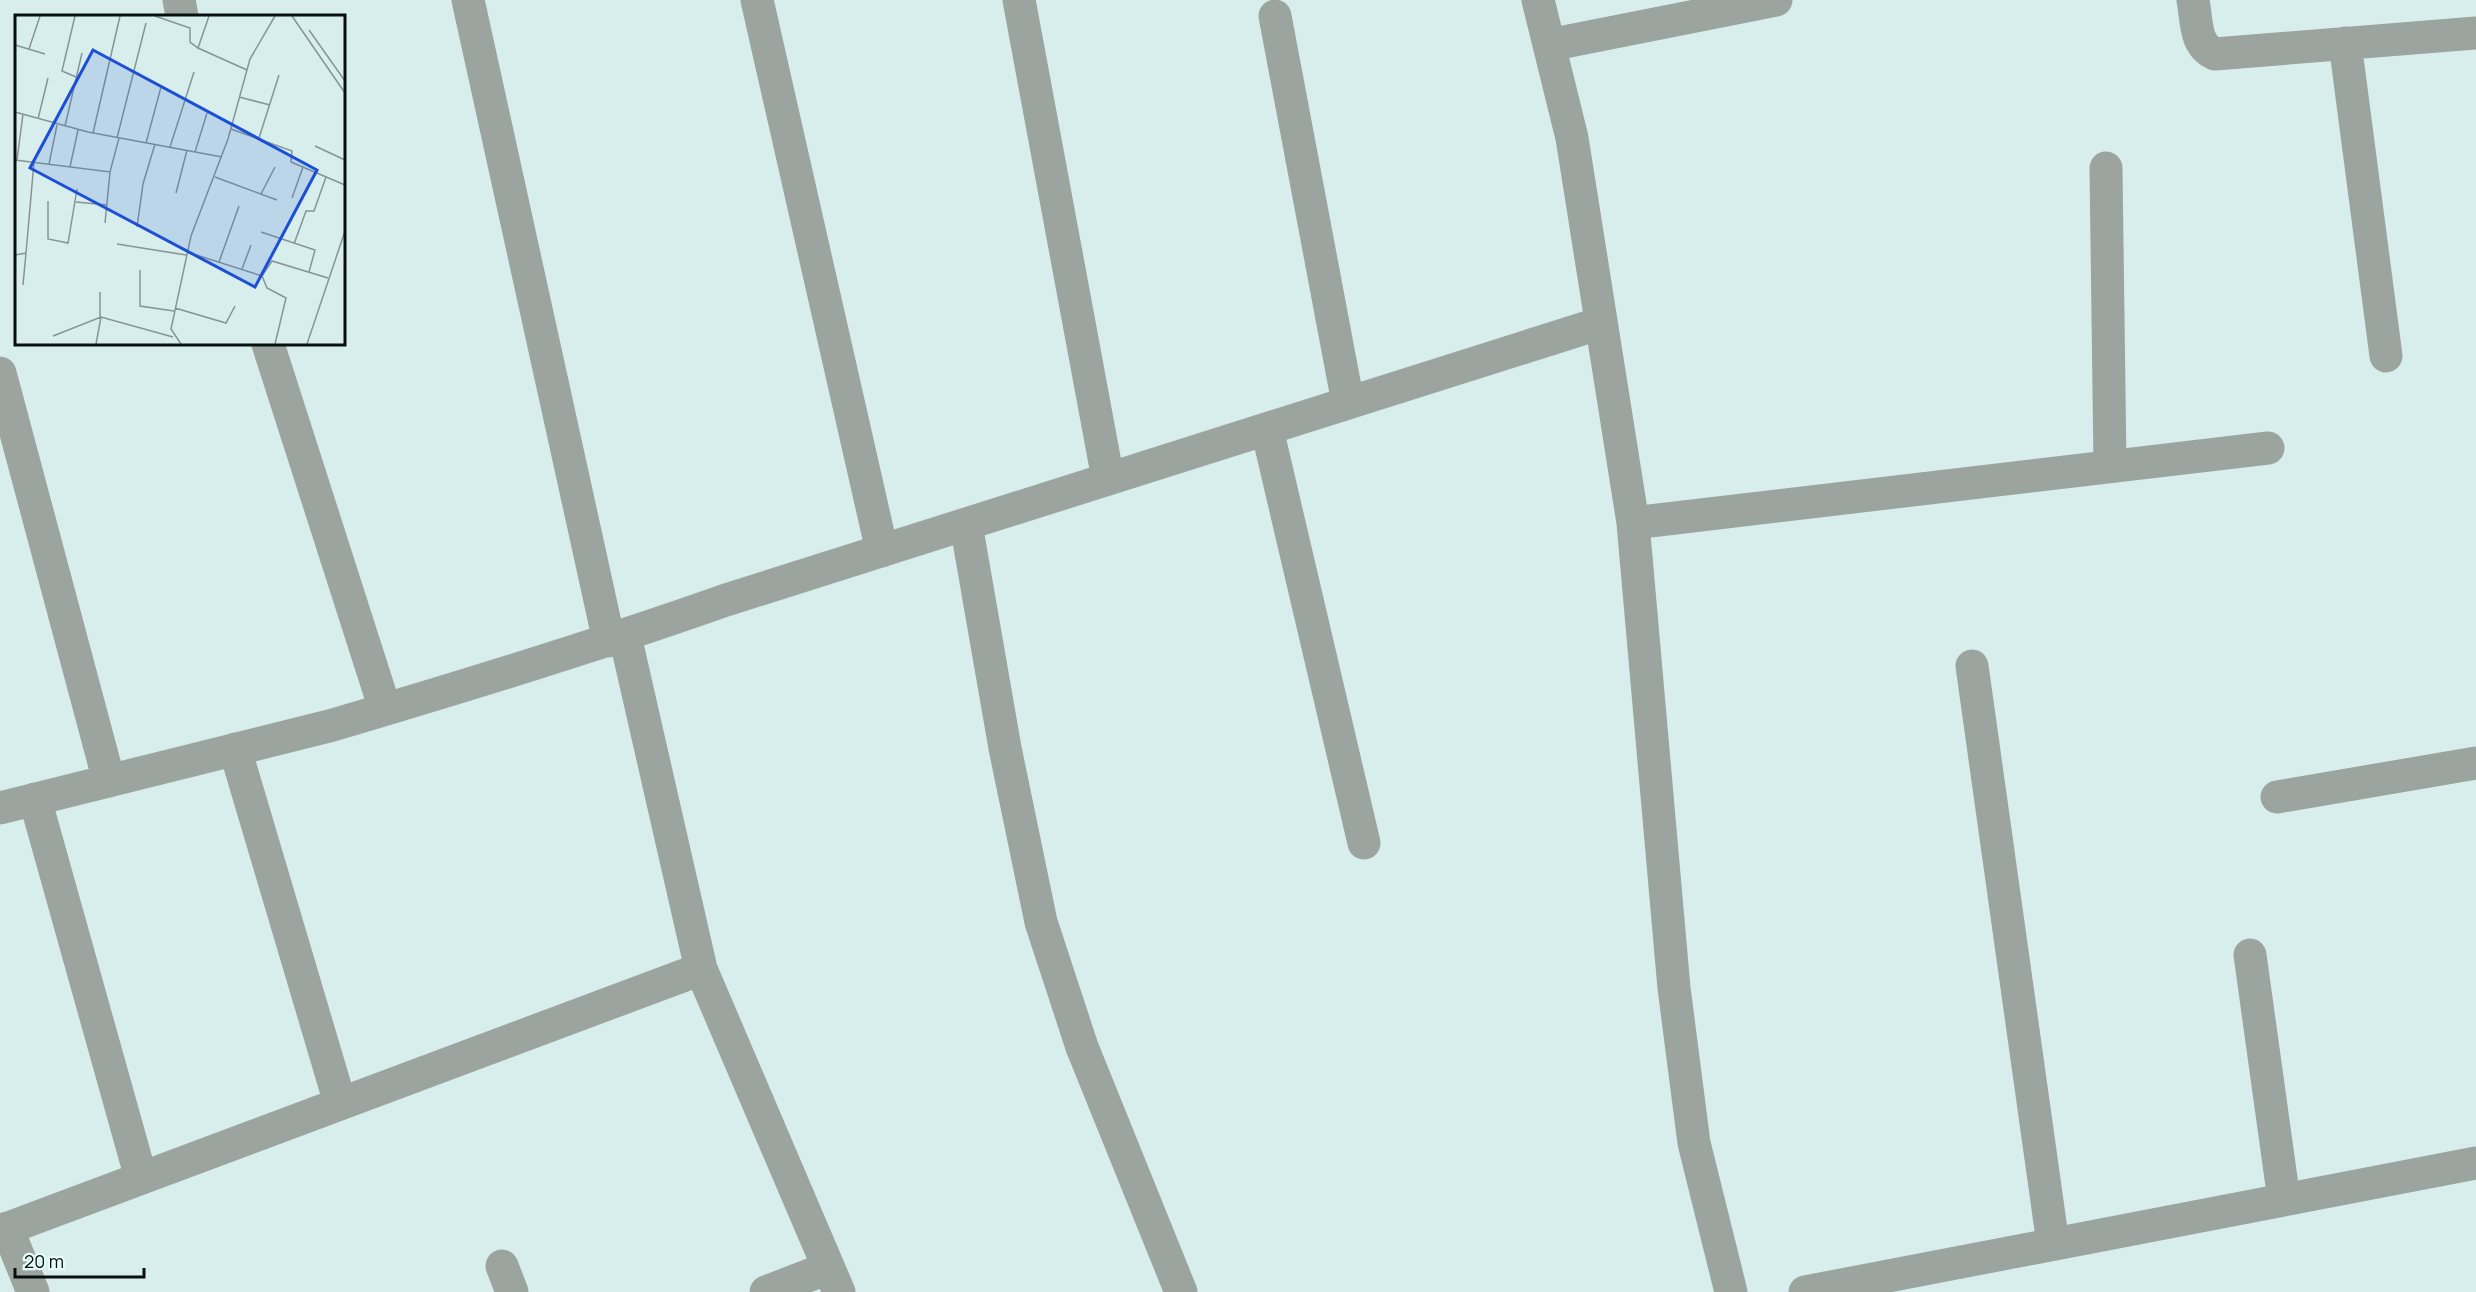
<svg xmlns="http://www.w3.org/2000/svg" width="2476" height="1292" viewBox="0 0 2476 1292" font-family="Manrope,sans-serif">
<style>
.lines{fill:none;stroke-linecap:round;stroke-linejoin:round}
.minor{stroke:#9ca4a0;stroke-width:33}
.inset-road{fill:none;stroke:#859594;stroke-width:1.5}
.view{fill:#1d4ed8;fill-opacity:0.15;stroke:#1d4ed8;stroke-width:3}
.inset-edge{fill:none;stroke:#08100f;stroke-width:3}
</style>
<rect width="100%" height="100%" fill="#d8eeec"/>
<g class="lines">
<path class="minor" d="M179 0 182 16
M468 0 609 641
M757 0 882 551
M1019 0 1108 479
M1538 0 1572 138 1633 523 1674 988 1694 1143 1731 1292
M2193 0C2197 20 2194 45 2215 54L2476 33
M1275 16 1348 403
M2345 43 2386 356
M1549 45 1776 0
M2106 168 2110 466
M268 344 385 709
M0 373 109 781
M1267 429 1364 843
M1633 523 2268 448
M966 524 1005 748 1041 922 1082 1047 1181 1292
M1972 666 2053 1244
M235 749 340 1103
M2277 797 2476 763
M35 799 141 1178
M0 808 333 725C465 686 596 646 726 600L1601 323
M2250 955 2284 1200
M701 969 839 1292
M7 1228 33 1292
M0 1231 701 969 625 636
M502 1266 512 1292
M766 1292 828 1268
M1805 1292 2476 1163"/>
</g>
<g transform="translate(15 15)">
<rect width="330" height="330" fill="#d8eeec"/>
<path class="inset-road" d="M60 1 47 56 61 62M140 1 175 13V27L183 33 232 55M277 1 330 78M294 15 330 66M0 30 30 39M183 33 194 1M14 34 25 1M224 82 255 90M0 97 73 117 207 142M23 104 33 63M50 111 67 38M216 114 277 136 276 147 330 170M78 118 105 1M102 123 131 8M244 123 264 60M131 128 146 72M300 131 330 145M155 132 179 57M180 137 192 98M0 145 95 157 104 123M2 145 8 99M34 149 42 110M55 152 63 115M200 162 262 185M161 178 172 135M246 179 260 152M277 183 288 152M33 186V224L53 228 62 174M61 187 92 190M90 208 95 157M122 212 128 169 140 129M246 217 300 235 294 257M102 229 171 240M279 229 291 196H299L311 162M172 237 247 261 257 246 313 263M0 240 11 238 19 147M204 247 224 191M227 254 236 230M125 255V291L159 296M247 261 252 273 271 283 260 329M8 270 11 238M85 277V302M160 293 211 308 220 291M38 321 86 302 158 322M81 329 86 302M166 329 156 314 176 221 213 124 235 44 260 1M292 329 330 216"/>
<path class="view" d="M78 35 302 155 240 272 15 153Z"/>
<rect width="330" height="330" class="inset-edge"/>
</g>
<path d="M15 1268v9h129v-9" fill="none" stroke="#08100f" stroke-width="3"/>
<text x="24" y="1268" font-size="18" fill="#08100f" stroke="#e5fcf9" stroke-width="4.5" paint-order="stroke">20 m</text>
</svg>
